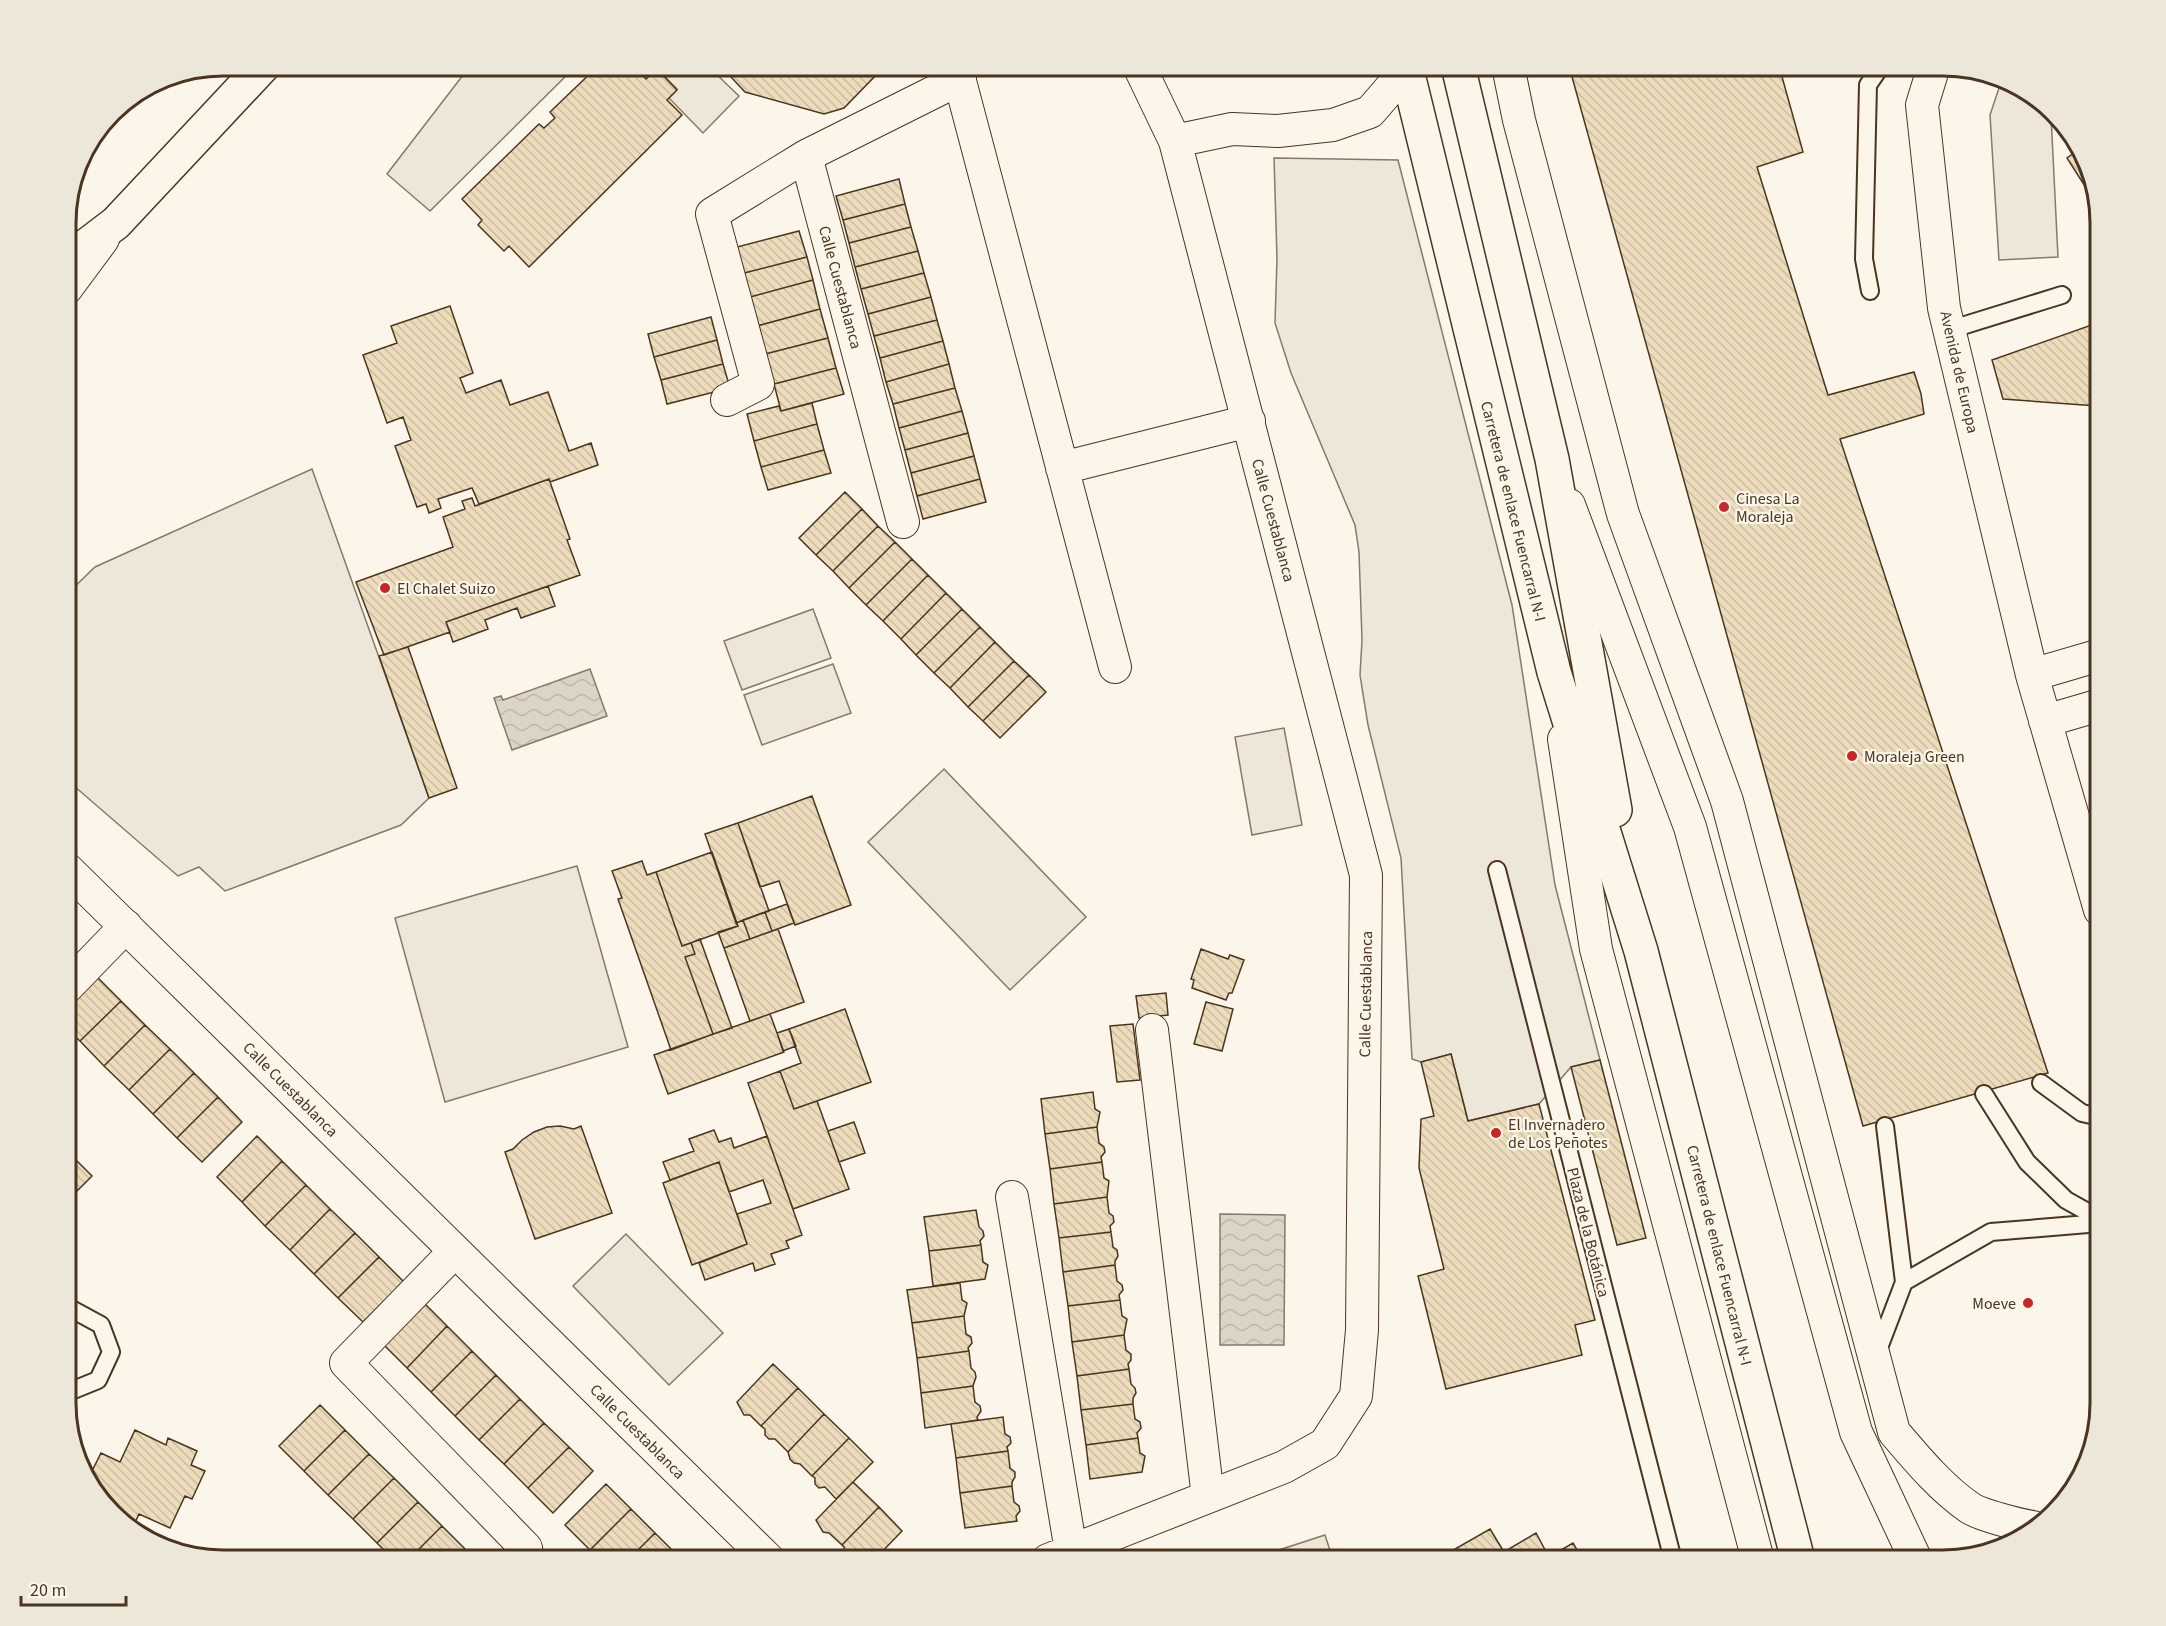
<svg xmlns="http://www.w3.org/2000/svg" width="2166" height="1626" viewBox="0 0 2166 1626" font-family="'Source Sans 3',sans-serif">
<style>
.pitch{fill:#ede6d9;stroke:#887966;stroke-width:1.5}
.parking{fill:#ede7d9;stroke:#887966;stroke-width:1.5}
.water{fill:url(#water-waves);stroke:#887966;stroke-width:1.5}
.building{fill:url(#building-back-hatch);stroke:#4a3520;stroke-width:1.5}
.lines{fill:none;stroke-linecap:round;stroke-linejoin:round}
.lane-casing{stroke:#4a3520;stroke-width:20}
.street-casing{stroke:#4a3520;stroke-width:34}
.primary-casing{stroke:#4a3520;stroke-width:36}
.highway-casing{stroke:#4a3520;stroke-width:36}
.lane{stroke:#fbf6e9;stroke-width:16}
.street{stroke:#fbf6e9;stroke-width:32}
.primary{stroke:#fbf6e9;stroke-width:33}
.highway{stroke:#fbf6e9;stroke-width:33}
.poi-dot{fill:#c62828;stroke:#fbf6e9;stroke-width:2}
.labels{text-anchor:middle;stroke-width:4.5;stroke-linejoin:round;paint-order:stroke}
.street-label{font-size:16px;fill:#4a3520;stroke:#fbf6e9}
.poi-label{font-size:16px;fill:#4a3520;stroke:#fbf6e9;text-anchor:start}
.rim{fill:none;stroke:#4a3520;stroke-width:3}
</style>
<defs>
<pattern id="water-waves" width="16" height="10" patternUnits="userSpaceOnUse" patternTransform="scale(1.5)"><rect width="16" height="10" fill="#dcd4c6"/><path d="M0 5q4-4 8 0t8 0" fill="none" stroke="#beb7aa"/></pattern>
<pattern id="building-back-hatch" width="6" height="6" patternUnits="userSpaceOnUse" patternTransform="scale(1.5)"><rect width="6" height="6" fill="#ecdcbc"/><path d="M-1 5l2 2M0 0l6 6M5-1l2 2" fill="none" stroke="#ccbda1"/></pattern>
</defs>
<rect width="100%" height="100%" fill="#fbf6e9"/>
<path class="pitch" d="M813 609 831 658 742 690 724 641Z
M833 664 851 713 762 745 744 695Z
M1284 728 1302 825 1252 835 1235 737Z
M944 769 1086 917 1010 990 868 842Z
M577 866 628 1047 445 1102 395 918Z
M626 1234 723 1333 669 1385 573 1286Z
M1325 1535 1333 1560H1248Z"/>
<path class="parking" d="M470 66H576L430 211 387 174Z
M639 66H713L714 72 739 96 703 133 669 98 677 89 657 69 649 76Z
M2002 79 2039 99 2051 115 2058 257 1999 260 1990 115Z
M1274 158 1398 160 1512 605 1555 885 1600 1060 1571 1067 1539 1104 1468 1121 1451 1054 1421 1062 1412 1059 1401 858 1368 725 1360 675 1362 640 1359 552 1355 525 1291 373 1275 323 1277 258Z
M312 469 429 798 401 825 225 891 199 867 178 876 66 779V595L95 567Z"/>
<path class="water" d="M590 669 607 716 512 750 494 698 501 696 503 700Z
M1220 1214 1285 1215 1284 1345H1220Z"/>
<path class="building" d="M598 66H634L646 79 657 69 677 90 667 100 682 115 529 267 509 246 504 251 478 225 482 220 462 199 539 124 544 128 555 118 550 112Z
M728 66H880L878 73 844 108 824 114 745 92 730 76Z
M1569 66H1779L1803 152 1757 167 1828 395 1914 372 1921 394 1924 414 1840 439 2048 1073 1863 1126Z
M2080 149 2084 154 2095 202 2067 158Z
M899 179 905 204 843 220 836 196Z
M905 204 911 227 849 243 843 220Z
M911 227 918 251 855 267 849 243Z
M799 231 807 257 744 273 737 247Z
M918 251 924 273 861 289 855 267Z
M807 257 813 280 750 297 744 273Z
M924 273 931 297 868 314 861 289Z
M813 280 820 309 757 326 750 297Z
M931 297 937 320 874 336 868 314Z
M450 306 473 373 460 378 466 393 501 380 510 405 548 392 569 451 591 443 598 465 550 482 549 479 479 504 472 488 438 499 441 508 429 513 426 504 417 507 395 446 411 440 403 417 387 423 363 355 397 343 391 326Z
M820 309 828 338 765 354 757 326Z
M711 317 717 340 654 357 648 334Z
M937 320 943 341 880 358 874 336Z
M2100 322V415L2097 406 2003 399 1992 360Z
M828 338 836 368 774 384 765 354Z
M717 340 723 364 661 380 654 357Z
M943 341 949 364 886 382 880 358Z
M723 364 730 388 667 404 661 380Z
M949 364 955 388 893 404 886 382Z
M836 368 844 394 781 411 774 384Z
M955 388 962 411 899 428 893 404Z
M812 403 817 424 754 441 747 414 779 406 781 411Z
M962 411 968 433 905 450 899 428Z
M817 424 824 450 761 467 754 441Z
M968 433 974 456 911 473 905 450Z
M824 450 831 473 768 490 761 467Z
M974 456 980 479 917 496 911 473Z
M549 479 570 539 567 540 580 575 446 622 450 632 384 655 356 582 453 547 443 517 465 509 462 501 472 498 475 506Z
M980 479 986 502 923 519 917 496Z
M845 492 862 509 816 555 799 538Z
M862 509 878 526 833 571 816 555Z
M878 526 895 542 849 588 833 571Z
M895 542 912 559 866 605 849 588Z
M912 559 928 575 883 621 866 605Z
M928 575 946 593 901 639 883 621Z
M548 586 555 606 521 618 517 608 485 620 488 629 453 642 446 622Z
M946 593 962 609 916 655 901 639Z
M962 609 980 627 934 673 916 655Z
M980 627 995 642 950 688 934 673Z
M995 642 1014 661 968 707 950 688Z
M408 647 457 788 429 798 379 656Z
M1014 661 1029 675 983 721 968 707Z
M1029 675 1046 692 1000 738 983 721Z
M812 796 851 905 795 925 779 881 760 887 738 823Z
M738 823 769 911 736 923 705 834Z
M712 852 738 926 682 946 656 872Z
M642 861 647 875 656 872 682 946 691 943 695 954 685 957 713 1034 671 1050 618 899 622 898 612 871Z
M787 904 794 923 772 931 765 912Z
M765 912 772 931 750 939 743 920Z
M743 920 750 939 724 948 718 932 738 926 736 923Z
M778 929 804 1002 750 1021 724 948Z
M700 939 732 1028 713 1034 685 957 695 954 691 943Z
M1201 949 1228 959 1230 955 1244 960 1232 993H1229L1226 1000 1192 988 1194 980 1191 979Z
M96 976 121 1001 80 1041 66 1028V1006Z
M1166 993 1168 1015 1139 1018 1136 996Z
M121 1001 145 1025 104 1066 80 1041Z
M1206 1002 1233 1009 1222 1051 1194 1044Z
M845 1009 871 1082 794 1109 780 1071 801 1063 789 1029Z
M770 1014 784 1052 668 1094 654 1055Z
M1133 1024 1140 1080 1117 1082 1110 1026Z
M145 1025 170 1049 129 1090 104 1066Z
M789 1029 796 1046 783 1051 777 1033Z
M170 1049 194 1073 153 1114 129 1090Z
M1451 1054 1468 1121 1539 1104 1595 1320 1575 1325 1582 1355 1446 1389 1418 1276 1444 1269 1419 1168 1421 1119 1434 1116 1421 1062Z
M1600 1060 1646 1238 1617 1245 1571 1067Z
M780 1071 794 1109 817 1101 849 1189 793 1209 748 1083Z
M194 1073 218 1097 177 1138 153 1114Z
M1093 1092 1095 1109 1100 1112 1097 1127 1045 1134 1041 1099Z
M218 1097 242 1122 202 1162 177 1138Z
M854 1122 865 1153 839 1162 828 1131Z
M560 1126 574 1129 581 1126 612 1213 535 1239 505 1152 513 1149 522 1140 534 1132 547 1127Z
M1097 1127 1099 1143 1104 1147 1105 1152 1101 1157 1102 1162 1050 1169 1045 1134Z
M714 1130 719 1142 731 1138 734 1148 767 1136 802 1235 786 1241 789 1248 771 1254 775 1264 755 1271 753 1263 705 1280 699 1263 747 1244 737 1214 771 1203 763 1180 729 1192 719 1162 670 1180 663 1162 694 1151 689 1139Z
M257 1136 282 1161 242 1202 217 1177Z
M67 1151 92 1176 66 1202V1151Z
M282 1161 306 1185 265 1226 242 1202Z
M719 1162 747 1244 692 1265 663 1183Z
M1102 1162 1104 1178 1109 1181 1107 1197 1054 1204 1050 1169Z
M306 1185 330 1209 290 1250 265 1226Z
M1107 1197 1109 1213 1113 1216 1114 1222 1110 1226 1111 1232 1059 1238 1054 1204Z
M330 1209 355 1233 314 1274 290 1250Z
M976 1210 979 1227 983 1231 984 1236 980 1241 981 1245 929 1251 924 1217Z
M1111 1232 1113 1247 1117 1250 1118 1256 1115 1261V1265L1063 1272 1059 1238Z
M355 1233 379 1257 338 1298 314 1274Z
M981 1245 983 1262 988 1265 985 1279 933 1286 929 1251Z
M379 1257 404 1282 363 1322 338 1298Z
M1115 1265 1117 1281 1122 1285 1123 1290 1119 1295 1120 1300 1068 1306 1063 1272Z
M960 1283 962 1300 967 1303 964 1316 912 1323 907 1290Z
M1120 1300 1122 1316 1127 1319 1124 1335 1072 1342 1068 1306Z
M423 1302 447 1326 407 1368 382 1343Z
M964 1316 966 1334 971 1337 972 1343 968 1348 969 1351 917 1358 912 1323Z
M447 1326 472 1351 431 1392 407 1368Z
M1124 1335 1126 1350 1131 1354V1360L1128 1364 1129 1369 1077 1376 1072 1342Z
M472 1351 496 1375 455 1416 431 1392Z
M969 1351 971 1368 975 1372 976 1377 973 1386 921 1393 917 1358Z
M773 1364 798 1388 761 1426 750 1415H744L737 1402Z
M1129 1369 1131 1384 1135 1388 1136 1393 1133 1398V1404L1081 1410 1077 1376Z
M496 1375 520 1399 479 1440 455 1416Z
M973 1386 975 1402 980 1406 981 1411 977 1417 978 1420 925 1428 921 1393Z
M798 1388 824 1414 788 1452 775 1439H769L765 1435V1429L761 1426Z
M520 1399 544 1423 504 1464 479 1440Z
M1133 1404 1135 1419 1140 1422 1141 1428 1137 1433 1138 1438 1086 1445 1081 1410Z
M320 1405 345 1430 304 1471 279 1446Z
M824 1414 849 1438 812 1476 800 1464 794 1463 790 1459 788 1452Z
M1003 1417 1005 1434 1010 1437 1011 1443 1007 1447 1008 1451 956 1458 951 1424Z
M544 1423 569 1447 528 1488 504 1464Z
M135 1430 166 1445 168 1438 197 1451 191 1465 205 1471 192 1499 185 1496 170 1528 139 1514 132 1529 127 1527 82 1472 81 1466 92 1471 101 1453 120 1462Z
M345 1430 369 1454 328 1495 304 1471Z
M849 1438 873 1462 836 1499 825 1487 819 1488 815 1484V1478L812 1476Z
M1138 1438 1140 1453 1145 1456 1142 1472 1090 1479 1086 1445Z
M569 1447 593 1471 553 1513 528 1488Z
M1008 1451 1010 1468 1015 1472V1477L1012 1482V1486L960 1493 956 1458Z
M369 1454 394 1478 353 1519 328 1495Z
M394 1478 418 1502 377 1543 353 1519Z
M853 1482 879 1507 842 1545 829 1533 823 1532 816 1520Z
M606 1484 631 1509 590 1550 565 1525Z
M1012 1486 1014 1502 1019 1506 1020 1511 1016 1516 1017 1521 965 1528 960 1493Z
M418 1502 442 1526 408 1560H394L377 1543Z
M879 1507 902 1531 874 1560H857L854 1556 848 1557 844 1553V1547L842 1545Z
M631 1509 655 1533 628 1560H600L590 1550Z
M442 1526 466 1550 456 1560H408Z
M1490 1529 1504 1552 1536 1533 1549 1557 1573 1543 1583 1560H1443L1441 1557Z
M655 1533 679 1557 676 1560H628Z
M466 1550 476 1560H456Z"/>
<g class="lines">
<g class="lane-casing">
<path id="lane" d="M1870 291 1864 259 1868 85 1881 66
M1949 330 2062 295
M1497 870 1673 1560
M2041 1083 2082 1113 2100 1117
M1984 1094 2027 1162 2066 1200 2100 1219
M1904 1282 1991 1232 2100 1223
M1877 1353 1904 1282 1885 1126
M66 1393 98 1380 111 1352 101 1325 66 1306"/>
</g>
<g class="street-casing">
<path id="street" d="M956 66 1115 667
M1508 66 1519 120 1623 514 1727 801 1894 1432C1917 1459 1941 1488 1970 1508 1981 1515 2019 1525 2033 1527
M1934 66 1922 105 1944 308 2032 675 2100 910
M1175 141 1232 129 1278 131 1333 125 1370 112 1407 69
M66 289 103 239
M727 400 758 384 712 214 806 156
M1062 468 1249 421
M1569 505 1690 827 1856 1432 1916 1560
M903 522 806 156 960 79
M2032 675 2100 655
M2045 721 2100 705
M1564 739 1596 949 1758 1560
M66 868 769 1560
M66 988 126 926
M1152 1030 1208 1497
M1012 1197 1071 1551
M455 1251 346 1363 526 1548 528 1560
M1048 1560 1284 1467 1325 1444 1356 1396 1362 1330 1366 875 1175 141 1139 66"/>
</g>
<g class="primary-casing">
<path id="primary" d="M1406 66 1554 672 1641 951 1798 1560
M1458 66 1552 459 1615 810"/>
</g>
<g class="highway-casing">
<path id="highway" d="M66 261 116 223 263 66"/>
</g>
<use href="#lane" class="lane"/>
<use href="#street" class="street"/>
<use href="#primary" class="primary"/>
<use href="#highway" class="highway"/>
</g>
<g class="poi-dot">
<circle cx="1724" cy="507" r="6"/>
<circle cx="385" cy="588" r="6"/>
<circle cx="1852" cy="756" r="6"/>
<circle cx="1496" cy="1133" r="6"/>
<circle cx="2028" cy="1303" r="6"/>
</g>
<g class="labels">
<g class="street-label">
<text transform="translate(841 287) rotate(75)" y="6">Calle Cuestablanca</text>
<text transform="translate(1960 372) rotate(77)" y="6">Avenida de Europa</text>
<text transform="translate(1514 511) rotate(76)" y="6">Carretera de enlace Fuencarral N-I</text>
<text transform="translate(1274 520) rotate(75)" y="6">Calle Cuestablanca</text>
<text transform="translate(1365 994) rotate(-89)" y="6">Calle Cuestablanca</text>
<text transform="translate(291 1089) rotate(45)" y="6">Calle Cuestablanca</text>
<text transform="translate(1589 1232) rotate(76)" y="6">Plaza de la Botánica</text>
<text transform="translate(1720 1255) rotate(76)" y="6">Carretera de enlace Fuencarral N-I</text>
<text transform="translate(638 1431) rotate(45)" y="6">Calle Cuestablanca</text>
</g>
<g class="poi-label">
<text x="1736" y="504">Cinesa La<tspan x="1736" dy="18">Moraleja</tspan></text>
<text x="397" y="594">El Chalet Suizo</text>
<text x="1864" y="762">Moraleja Green</text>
<text x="1508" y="1130">El Invernadero<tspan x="1508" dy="18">de Los Peñotes</tspan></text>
<text x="2016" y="1309" text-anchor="end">Moeve</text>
</g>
</g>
<path d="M0 0H2166V1626H0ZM223 76H1943A147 147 0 0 1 2090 223V1403A147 147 0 0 1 1943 1550H223A147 147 0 0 1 76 1403V223A147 147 0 0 1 223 76Z" fill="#ede7d9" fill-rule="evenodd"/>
<path class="rim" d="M223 76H1943A147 147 0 0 1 2090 223V1403A147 147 0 0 1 1943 1550H223A147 147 0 0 1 76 1403V223A147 147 0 0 1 223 76Z"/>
<path d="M21 1596v9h105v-9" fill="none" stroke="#4a3520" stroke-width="3"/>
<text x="30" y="1596" font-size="18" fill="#4a3520" stroke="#fbf6e9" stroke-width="4.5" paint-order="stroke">20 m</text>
</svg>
